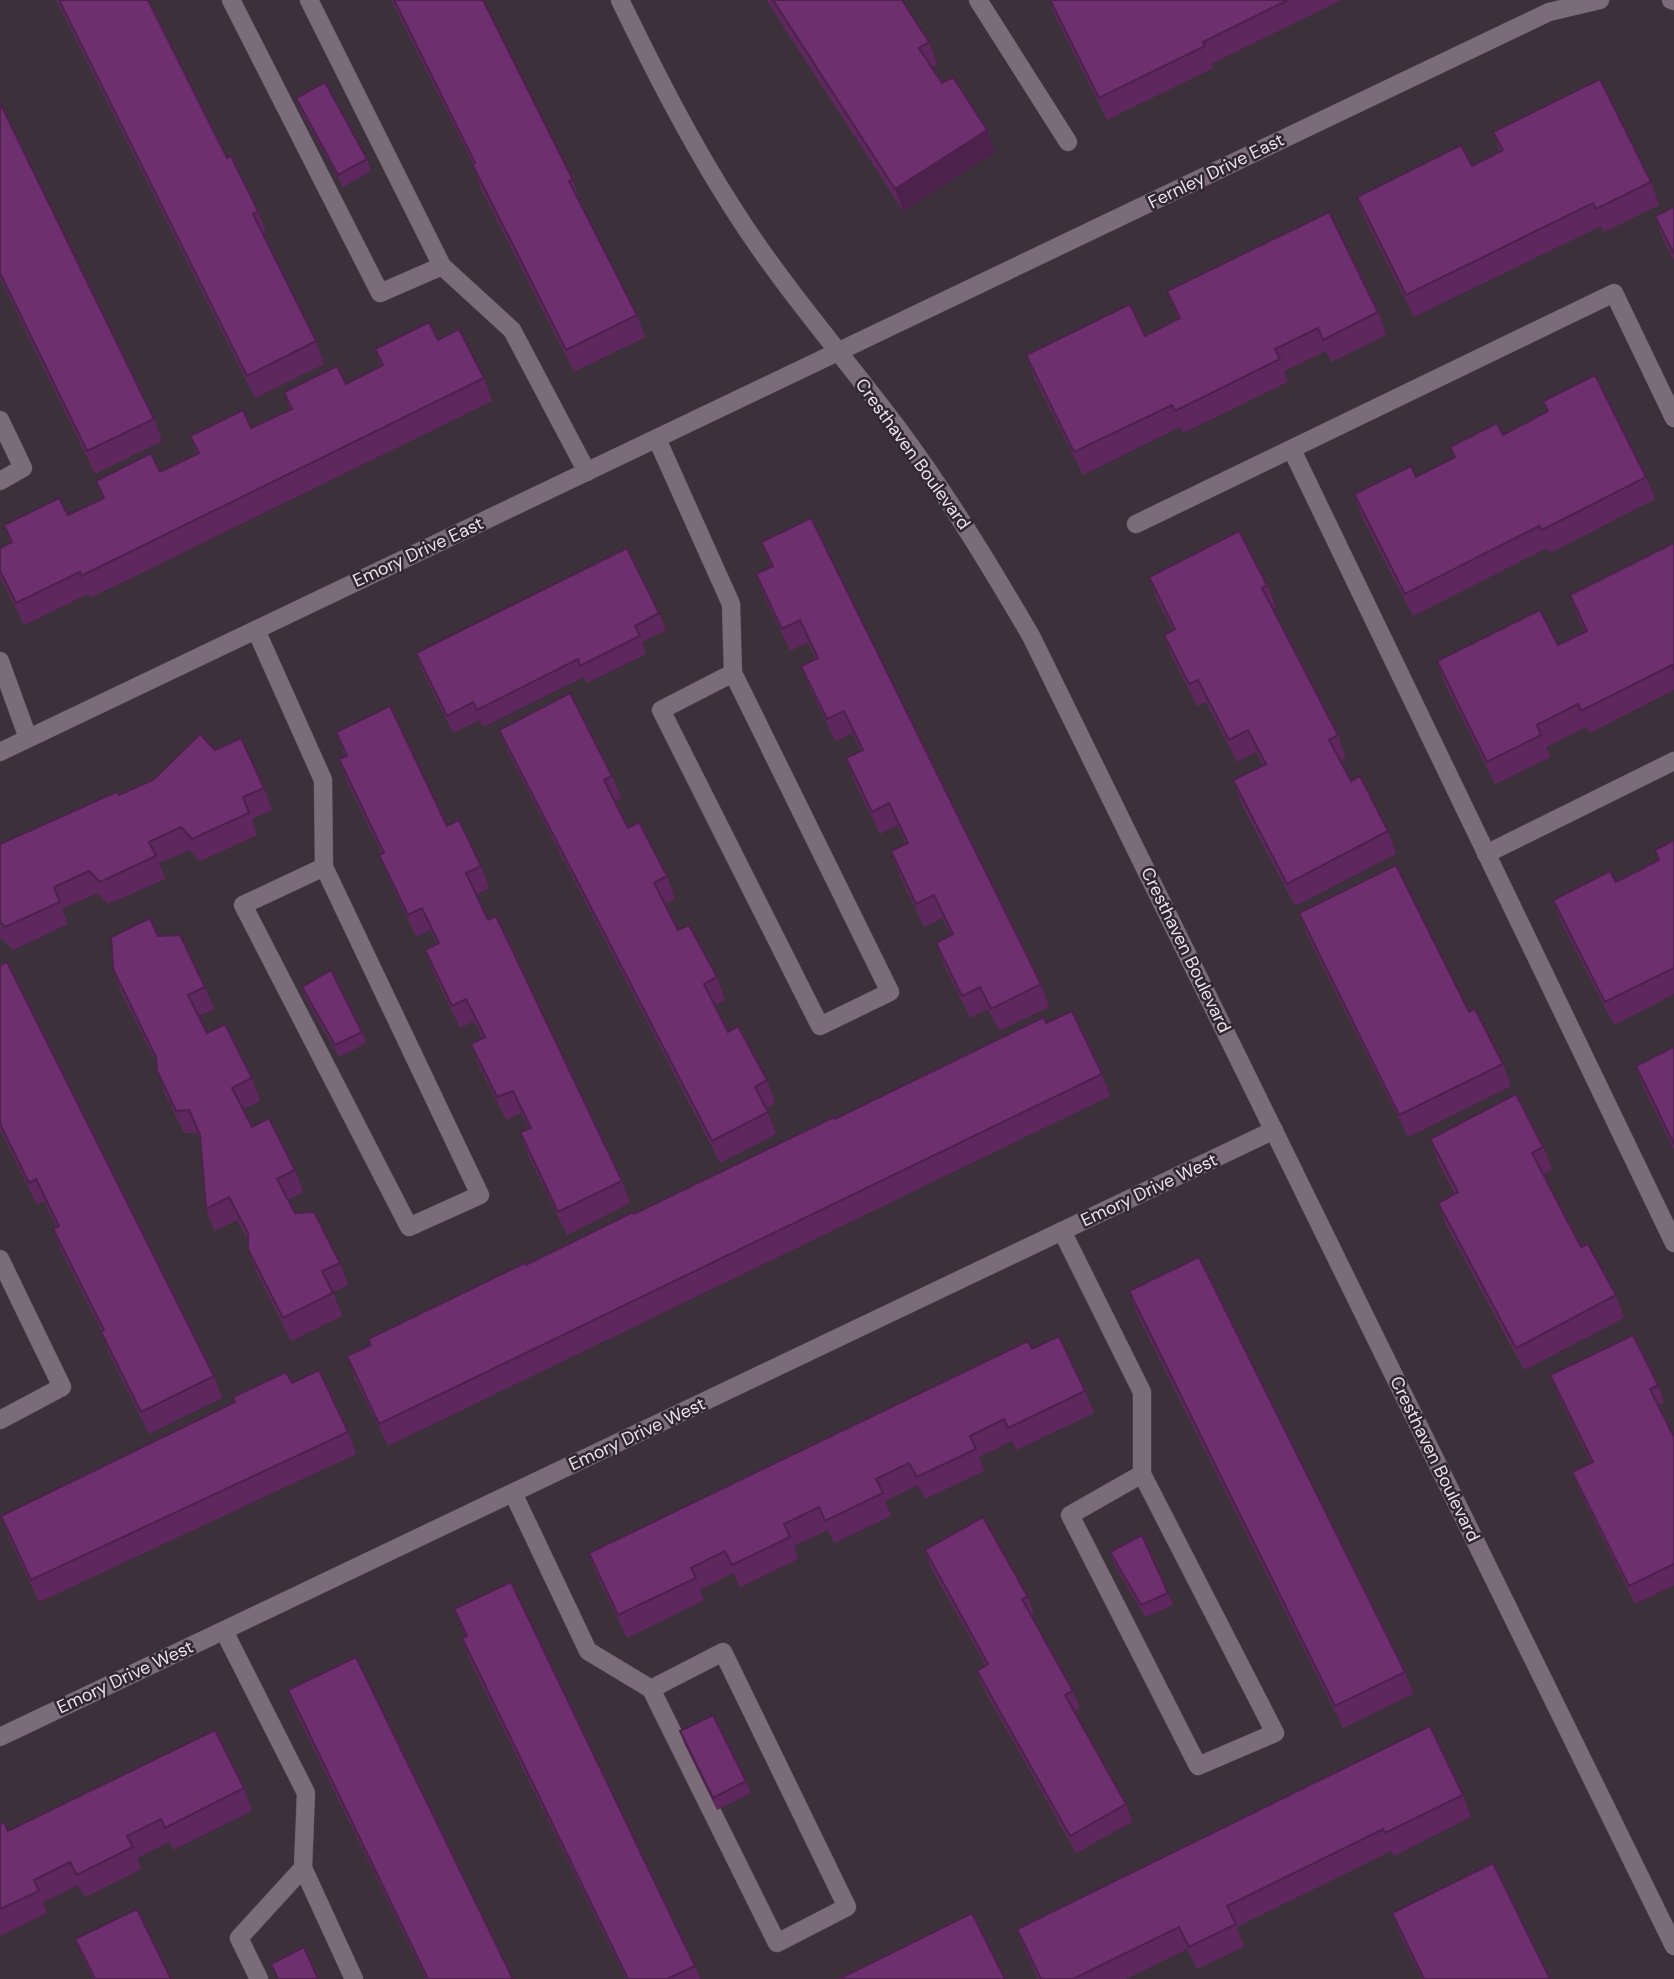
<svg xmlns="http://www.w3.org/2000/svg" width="1674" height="1979" viewBox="0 0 1674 1979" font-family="'DM Sans',sans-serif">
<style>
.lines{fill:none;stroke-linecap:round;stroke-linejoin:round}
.service-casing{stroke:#564d56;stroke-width:19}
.minor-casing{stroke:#564d56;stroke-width:19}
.tertiary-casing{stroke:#564d56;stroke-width:19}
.service{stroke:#7a6d79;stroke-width:18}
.minor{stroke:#7a6d79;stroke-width:18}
.tertiary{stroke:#7a6d79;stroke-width:18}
.wall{fill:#5e285e}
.shaded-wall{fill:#4c214c}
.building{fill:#6d2f6d;stroke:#4c214c;stroke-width:2}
.labels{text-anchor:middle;stroke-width:5;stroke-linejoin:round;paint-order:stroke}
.street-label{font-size:18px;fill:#e9e2e9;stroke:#312731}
</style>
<rect width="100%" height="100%" fill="#3c313b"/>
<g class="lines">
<g class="service-casing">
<path id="service" d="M231 0 380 293 442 266
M309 0 442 266 512 330 587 472
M978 0 1068 142
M0 420 23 468 0 481
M657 439 731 604 733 673 661 710 820 1026 890 992 733 673
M1292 450 1674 1243
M1136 524 1614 293 1674 418
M256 630 323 780 324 867 480 1195 409 1227 243 905 324 867
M0 661 28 738
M1486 854 1674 761
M1062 1231 1142 1392V1474L1070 1515 1198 1766 1275 1733 1142 1474
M0 1259 62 1387 0 1420
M513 1493 588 1651 651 1689 777 1943 847 1907 723 1652 651 1689
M224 1631 306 1793 303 1868 354 1979
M259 1979 239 1938 303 1868"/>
</g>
<g class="minor-casing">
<path id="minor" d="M1671 0 1674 1
M0 752 1549 12 1600 0
M0 1737 1274 1130"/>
</g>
<g class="tertiary-casing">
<path id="tertiary" d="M620 0C655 72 691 143 734 210 783 287 842 354 896 426 946 493 989 564 1031 636L1674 1946"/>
</g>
<use href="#service" class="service"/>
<use href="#minor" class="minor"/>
<use href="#tertiary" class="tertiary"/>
</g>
<path class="wall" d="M56 0H148L227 158 258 211 266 233 263 235 316 341 324 364 255 398Z
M391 0H483L573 180 580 203 637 315 645 337 574 372 480 187 473 164Z
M766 0H902L929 42 937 64 932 67 942 83 987 130 995 152 903 211Z
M1049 0H1341L1211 64 1213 68 1107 120 1054 14Z
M296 98 367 159 371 171 343 187 300 110Z
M0 103 154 419 162 441 95 474 0 278Z
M1493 132 1651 182 1659 205 1604 232 1601 226 1414 317 1365 219 1357 197 1472 166 1500 152Z
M1674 207V260L1663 239 1655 216Z
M1167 291 1378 312 1386 335 1331 362 1326 351 1284 371 1288 382 1183 433 1180 427 1083 475 1034 377 1026 355 1145 336 1178 319Z
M438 340 484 378 492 401 90 598 88 594 24 625 0 577V548L10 543 4 525 68 515 102 498 96 481 160 472 197 454 190 436 251 428 290 410 284 392 346 384 381 366 375 349Z
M1543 401 1646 477 1655 499 1550 553 1547 548 1413 616 1362 517 1354 494 1416 477 1454 458 1450 447 1503 435 1547 412Z
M761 542 1041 984 1049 1007 999 1031 988 1009 970 1018 944 965 936 943 951 935 942 918 924 927 899 874 891 851 906 844 897 825 880 834 854 781 846 758 861 751 852 733 835 741 810 688 801 666 816 659 808 642 790 651 764 596 756 574 771 567Z
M1674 543V690L1589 733 1586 727 1546 747 1550 757 1495 784 1445 684 1437 661 1558 645 1585 632 1578 618 1570 595Z
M1149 577 1267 585 1276 607 1273 609 1338 735 1346 758 1340 761 1351 781 1388 831 1396 854 1295 906 1241 803 1233 780 1263 765 1256 752 1237 762 1206 702 1197 706 1172 657 1164 635 1173 630 1157 600Z
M659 613 666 630 642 642 646 654 587 683 584 677 483 727 479 720 453 733 422 670 416 653Z
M499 730 612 776 621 798 615 801 628 828 667 876 675 899 665 904 678 930 717 977 725 1000 715 1005 728 1032 767 1080 775 1103 766 1108 776 1134 720 1163 508 752Z
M336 732 447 826 481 866 489 888 476 895 622 1181 630 1203 567 1235 528 1155 520 1132 529 1128 521 1113 506 1120 479 1066 471 1044 482 1038 474 1021 460 1028 433 972 425 950 437 944 430 930 416 937 388 877 379 855 382 854 347 782 339 759 345 757Z
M215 750 264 788 272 810 252 819 257 835 200 861 189 850 159 863 165 879 108 904 97 893 62 909 68 924 13 950 2 939 0 940V844L119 795Z
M1674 840V994L1614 1025 1561 922 1553 900 1616 882 1659 861 1655 850Z
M1299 913 1469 1012 1503 1064 1511 1086 1408 1137 1307 935Z
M158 936 205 987 214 1009 198 1016 207 1033 252 1078 260 1101 243 1109 252 1127 295 1170 303 1192 288 1200 295 1213 340 1263 348 1285 333 1292 342 1316 291 1341 256 1271 248 1249V1240L237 1220 214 1231 206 1209 201 1141 197 1133H184L165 1094 157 1071V1064L121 992 113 969Z
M0 965 214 1376 222 1398 149 1434 109 1354 102 1332 61 1251 53 1229 56 1227 44 1201 37 1205 0 1130Z
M302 987 362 1032 366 1043 339 1057 306 999Z
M1046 1023 1102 1074 1110 1096 388 1446 355 1379 347 1356 526 1265 835 1119Z
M1674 1047V1150L1644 1089 1636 1066Z
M1430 1139 1543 1147 1552 1169 1543 1174 1581 1247 1616 1295 1624 1318 1524 1370 1446 1225 1438 1203 1455 1194 1438 1162Z
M1129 1291 1405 1672 1413 1694 1343 1728 1137 1314Z
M1032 1349 1085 1391 1094 1413 1016 1450 1012 1441 979 1457 984 1471 925 1499 917 1485 885 1501 891 1516 834 1543 827 1530 794 1546 798 1559 740 1587 733 1573 700 1590 704 1600 627 1638 597 1576 589 1553Z
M1550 1375 1658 1385 1664 1403 1658 1405 1674 1437V1585L1635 1604 1579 1490 1572 1472 1591 1463 1557 1393Z
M292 1383 348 1432 356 1454 39 1602 9 1538 1 1516 235 1403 233 1397Z
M925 1550 1028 1597 1034 1614 1031 1615 1073 1691 1080 1708 1074 1711 1126 1804 1132 1822 1076 1853 983 1688 977 1671 986 1666 931 1568Z
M1110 1552 1168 1593 1173 1605 1145 1617 1114 1564Z
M454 1609 695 1966 700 1979H626L470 1661 462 1638 465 1637Z
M288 1690 513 1979H426L296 1713Z
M680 1731 746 1781 751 1793 717 1810 684 1743Z
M244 1788 252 1811 173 1850 169 1842 137 1858 141 1869 85 1897 78 1885 43 1902 47 1913 0 1936V1824L8 1831Z
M1463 1795 1471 1817 1394 1856 1391 1851 1237 1927 1244 1947 1197 1969 1187 1949 1126 1979H1038L1025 1951 1017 1929Z
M1392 1913 1550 1979H1422L1400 1935Z
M75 1939 171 1979H93L82 1956Z"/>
<path class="shaded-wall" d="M987 130 995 152 903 211 895 189Z"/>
<path class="building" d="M59 0H148L227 158 231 156 258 211 253 214 316 341 247 376Z
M394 0H483L573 180 569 181 637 315 566 350 472 164 475 163Z
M773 0H902L929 42 919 48 942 83 953 77 987 130 895 189Z
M1050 0H1288L1203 42 1205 46 1099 98Z
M1600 79 1651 182 1596 209 1593 203 1406 295 1357 197 1461 145 1472 166 1503 150 1493 132Z
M325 82 367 159 338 175 296 98Z
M0 103 154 419 87 451 0 273Z
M1674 207V254L1655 216Z
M1329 212 1378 312 1323 340 1318 328 1275 349 1280 359 1175 411 1172 405 1074 452 1026 355 1130 304 1145 336 1180 318 1167 291Z
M429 322 438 340 459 329 484 378 81 576 80 572 16 603 0 571V548L12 542 4 525 59 498 68 515 104 498 96 481 151 453 160 472 199 453 190 436 243 410 251 428 292 409 284 392 337 366 346 384 383 365 375 349Z
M1595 375 1646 477 1542 530 1539 526 1405 594 1354 494 1411 466 1416 477 1455 457 1450 447 1497 423 1503 435 1548 411 1543 401Z
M811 518 1041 984 991 1009 980 987 962 996 936 943 953 934 934 895 916 904 891 851 908 843 889 803 872 812 846 758 863 750 844 711 827 719 801 666 818 658 800 620 782 629 756 574 773 566 761 542Z
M1239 531 1267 585 1262 588 1338 735 1329 740 1351 781 1360 776 1388 831 1287 884 1233 780 1266 764 1248 730 1229 740 1198 680 1189 684 1164 635 1175 629 1149 577Z
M1674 543V671L1672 665 1581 711 1578 704 1537 725 1541 735 1487 762 1437 661 1540 610 1558 645 1587 631 1570 595Z
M627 548 659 613 635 626 640 636 580 666 578 659 477 710 473 702 447 716 416 653Z
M570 693 612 776 604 780 628 828 639 822 667 876 654 883 678 930 689 925 717 977 704 984 728 1032 738 1026 767 1080 755 1087 768 1112 712 1141 499 730Z
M390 706 447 826 459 820 481 866 466 873 488 920 496 916 622 1181 558 1212 520 1132 531 1128 513 1091 497 1097 471 1044 485 1037 466 999 452 1006 425 950 439 943 422 908 408 915 379 855 384 853 339 759 347 756 336 732Z
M200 734 215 750 241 738 264 788 243 797 249 813 192 839 181 827 149 842 156 856 100 882 89 871 54 887 60 902 5 927 0 922V844L116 792 119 795 153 780Z
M1674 840V968L1605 1002 1553 900 1610 871 1616 882 1659 860 1655 850Z
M1396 865 1469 1012 1475 1009 1503 1064 1399 1115 1299 913Z
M150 918 158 936 180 935 205 987 188 995 207 1033 225 1024 252 1078 232 1088 252 1127 269 1118 295 1170 277 1179 295 1213 314 1212 340 1263 322 1271 333 1293 283 1318 248 1249V1233L229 1197 206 1209 200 1135 189 1110 176 1111 157 1071 156 1057 113 969 111 937Z
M7 962 214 1376 141 1412 101 1332 104 1330 53 1229 59 1226 36 1179 29 1183 0 1124V965Z
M331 970 362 1032 335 1045 302 987Z
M1072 1011 1102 1074 379 1424 347 1356 371 1345 368 1339 525 1263 526 1265 633 1212 634 1214 834 1117 835 1119 1044 1017 1046 1023Z
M1674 1047V1144L1636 1066Z
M1516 1094 1543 1147 1532 1153 1581 1247 1588 1244 1616 1295 1516 1348 1438 1203 1458 1192 1430 1139Z
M1199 1257 1405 1672 1335 1706 1129 1291Z
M1633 1335 1658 1385 1650 1389 1674 1437V1564L1629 1586 1572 1472 1593 1462 1550 1375Z
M1059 1336 1085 1391 1008 1428 1004 1419 970 1436 976 1449 917 1477 909 1463 876 1479 883 1493 825 1521 819 1507 784 1524 790 1537 732 1565 725 1551 691 1568 696 1578 618 1615 589 1553 1028 1341 1032 1349Z
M319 1370 348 1432 31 1580 1 1516 235 1402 233 1397 286 1372 292 1383Z
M983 1517 1028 1597 1022 1599 1073 1691 1065 1695 1126 1804 1070 1836 977 1671 988 1664 925 1550Z
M1142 1535 1168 1593 1141 1605 1110 1552Z
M511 1582 695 1966 667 1979H628L462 1638 467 1636 454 1609Z
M356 1657 513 1979H428L288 1690Z
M713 1715 746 1781 713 1798 680 1731Z
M1430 1726 1463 1795 1385 1833 1383 1829 1227 1906 1236 1924 1189 1947 1179 1927 1073 1979H1041L1017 1929Z
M215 1730 244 1788 165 1828 161 1819 127 1836 133 1847 77 1875 70 1862 34 1880 39 1891 0 1909V1824L4 1822 8 1831Z
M1493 1863 1550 1979H1424L1392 1913Z
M137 1909 171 1979H95L75 1939Z
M972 1913 1005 1979H839Z
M304 1947 318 1979H278L271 1964Z"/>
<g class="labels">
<g class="street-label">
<text transform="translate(1216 171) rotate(-26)" y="6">Fernley Drive East</text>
<text transform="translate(913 454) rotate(54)" y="6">Cresthaven Boulevard</text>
<text transform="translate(418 552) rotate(-25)" y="6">Emory Drive East</text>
<text transform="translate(1186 950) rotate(64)" y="6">Cresthaven Boulevard</text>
<text transform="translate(1149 1190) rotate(-25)" y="6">Emory Drive West</text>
<text transform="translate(637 1434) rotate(-25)" y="6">Emory Drive West</text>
<text transform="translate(1435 1459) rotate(64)" y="6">Cresthaven Boulevard</text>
<text transform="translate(125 1677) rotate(-25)" y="6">Emory Drive West</text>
</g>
</g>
</svg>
